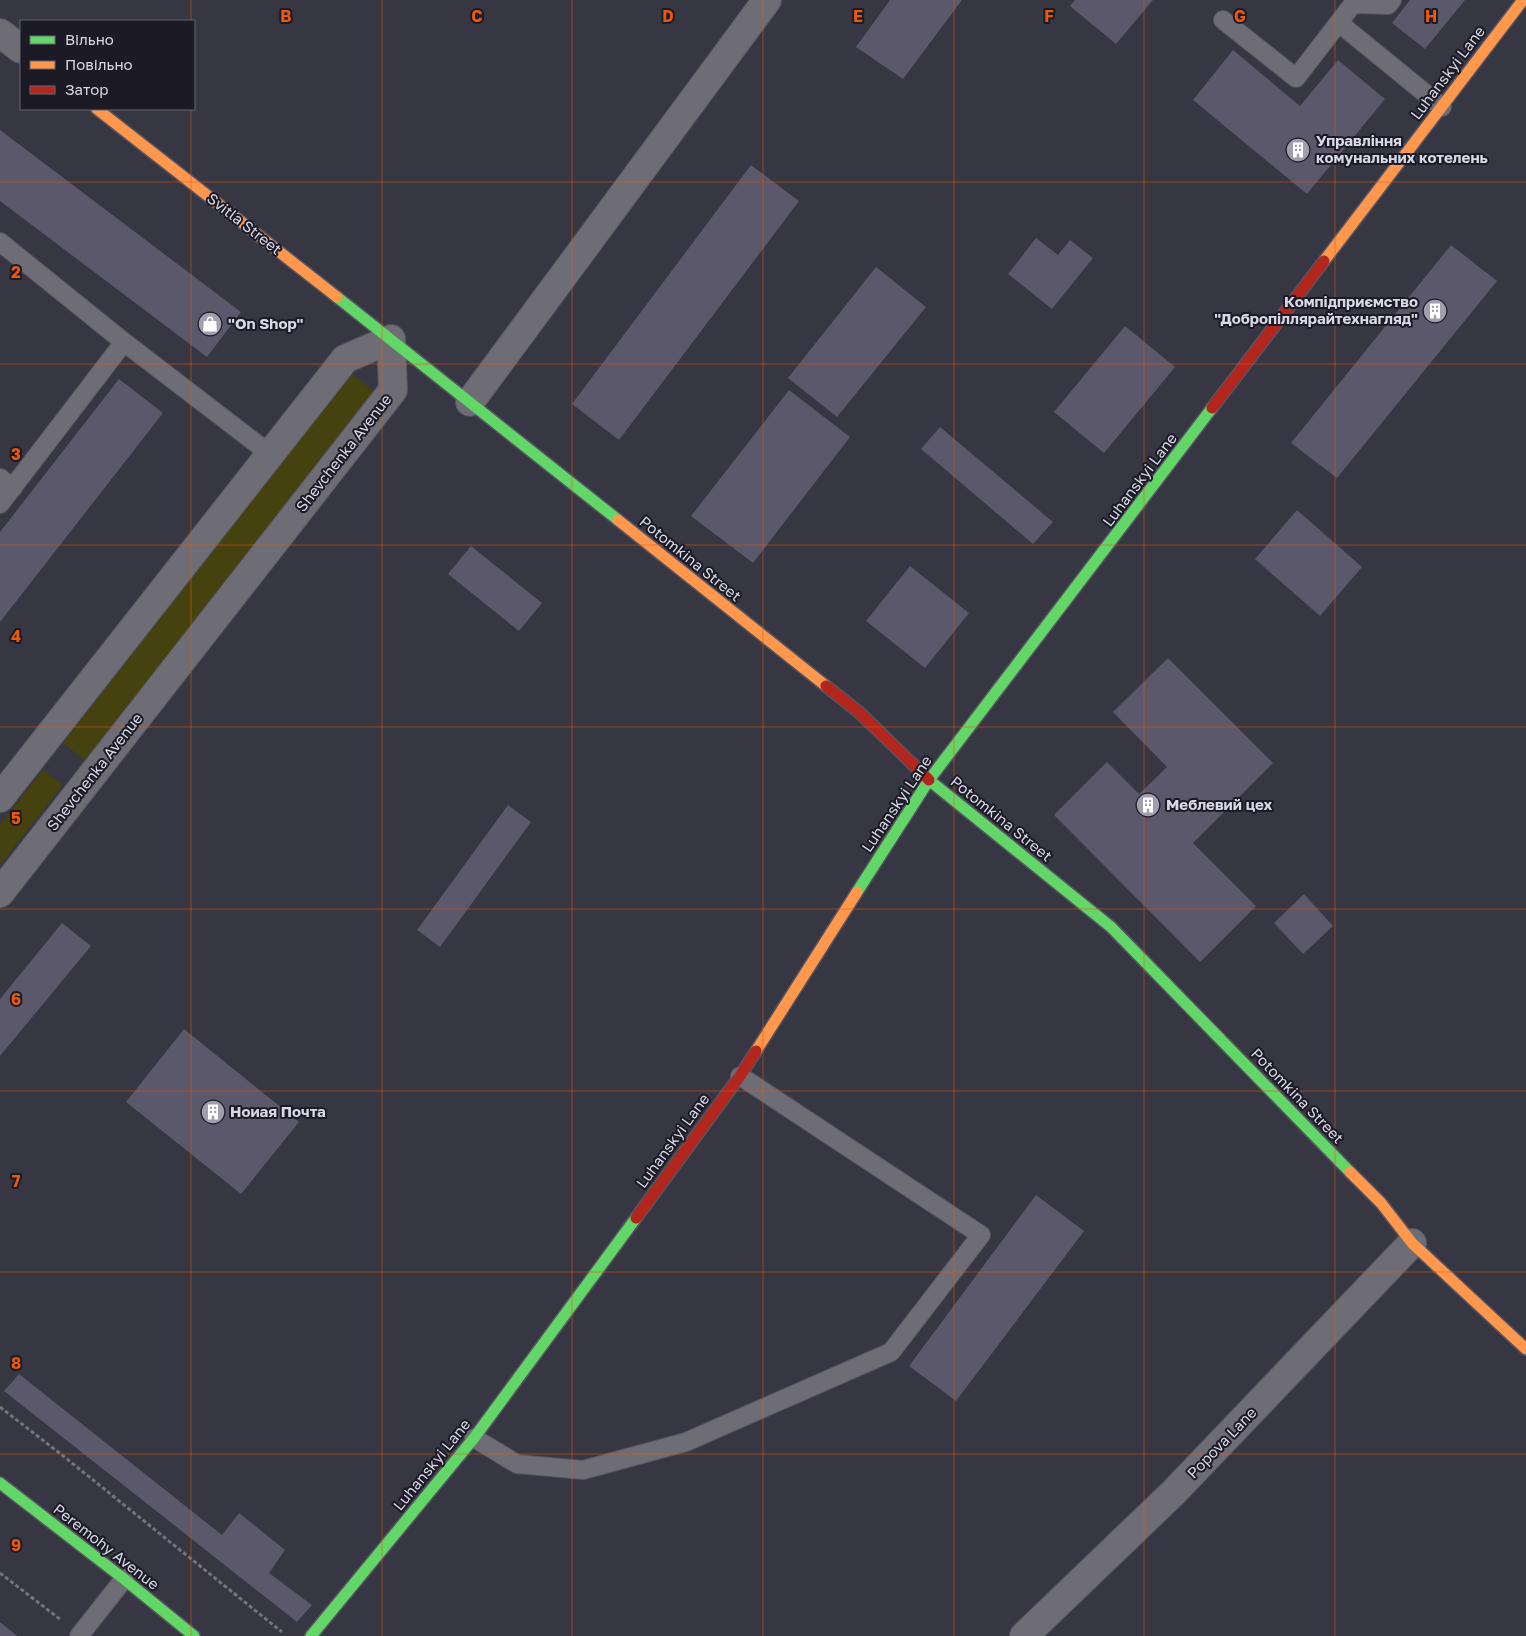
<svg xmlns="http://www.w3.org/2000/svg" width="1526" height="1636" viewBox="0 0 1526 1636" font-family="'Golos Text',sans-serif">
<style>
.green{fill:#45420f}
.building{fill:#5a586a}
.lines{fill:none;stroke-linecap:round;stroke-linejoin:round}
.lane-casing{stroke:#555460;stroke-width:20}
.street-casing{stroke:#555460;stroke-width:30}
.fast-casing{stroke:#555460;stroke-width:14}
.slow-casing{stroke:#555460;stroke-width:14}
.jam-casing{stroke:#555460;stroke-width:14}
.path{stroke:#74747a;stroke-width:3;stroke-dasharray:4 2.5;stroke-linecap:butt}
.lane{stroke:#6e6d75;stroke-width:18}
.street{stroke:#6e6d75;stroke-width:28}
.fast{stroke:#63d668;stroke-width:11}
.slow{stroke:#ff974d;stroke-width:11}
.jam{stroke:#b3261e;stroke-width:11}
.grid{fill:none;stroke:#e8590c;stroke-width:1;stroke-opacity:0.55}
.labels{text-anchor:middle;stroke-width:4;stroke-linejoin:round;paint-order:stroke}
.street-label{font-size:15px;fill:#d8d8e8;stroke:#1b1a25}
.poi-label{font-size:15px;font-weight:bold;fill:#d8d8e8;stroke:#1b1a25;text-anchor:start}
.grid-label{font-size:16px;text-anchor:middle;font-weight:bold;fill:#e8590c;stroke:#1b1a25;stroke-width:4;stroke-linejoin:round;paint-order:stroke}
</style>
<rect width="100%" height="100%" fill="#373643"/>
<path class="green" d="M351 373 374 391 86 761 63 743Z
M43 770 63 785 0 865V825Z"/>
<path class="building" d="M890 0H962L903 79 856 47Z
M1075 0H1153L1116 44 1070 6Z
M1410 0H1465L1425 49 1392 23Z
M1233 50 1300 106 1338 60 1385 99 1307 194 1193 100Z
M0 130 241 312 207 357 0 201Z
M751 165 799 201 619 440 572 404Z
M1036 238 1058 255 1070 240 1093 258 1052 309 1008 274Z
M1451 245 1497 281 1337 478 1291 443Z
M876 267 926 307 837 417 788 378Z
M1125 326 1175 367 1104 453 1054 412Z
M119 379 163 413 0 622V532Z
M789 390 850 437 753 563 691 516Z
M940 427 1053 522 1033 544 921 449Z
M1297 510 1362 567 1320 616 1255 559Z
M471 546 542 603 519 631 448 574Z
M910 566 969 613 925 668 866 621Z
M1168 658 1273 763 1193 843 1256 906 1200 962 1054 815 1107 762 1139 794 1167 767 1113 712Z
M508 805 531 822 440 947 417 930Z
M1304 894 1333 926 1303 954 1274 923Z
M62 923 91 946 0 1056V999Z
M184 1029 299 1122 241 1194 126 1102Z
M1036 1195 1084 1231 956 1401 909 1366Z
M19 1374 222 1535 239 1513 285 1550 269 1573 312 1605 297 1622 4 1391Z
M0 1622 17 1636H0Z"/>
<g class="lines">
<g class="lane-casing">
<path id="lane" d="M1223 20 1296 78 1353 4 1388 5 1392 0
M1339 23 1442 107
M0 242 124 342
M0 478 13 488
M0 504 124 342 270 454
M474 1438 517 1464 583 1470 686 1442 891 1352 981 1235 740 1076
M79 1636 124 1579"/>
</g>
<g class="street-casing">
<path id="street" d="M0 33 21 49
M470 402 767 0
M0 798 345 359 391 339 393 390 0 893
M1024 1636 1174 1492 1412 1243"/>
</g>
<g class="fast-casing">
<path id="fast" d="M337 297 618 520
M929 780 1111 927 1350 1172
M857 892 929 780 1212 408
M0 1483 124 1579 194 1636
M311 1636 474 1438 636 1218"/>
</g>
<g class="slow-casing">
<path id="slow" d="M97 109 337 297
M1324 261 1523 0
M618 520 826 686
M756 1051 857 892
M1350 1172 1381 1203 1412 1243 1526 1349"/>
</g>
<g class="jam-casing">
<path id="jam" d="M1212 408 1324 261
M826 686 860 713 929 780
M636 1218 740 1076 756 1051"/>
</g>
<path class="path" d="M0 1407 62 1455 282 1632
M0 1573 61 1620"/>
<use href="#lane" class="lane"/>
<use href="#street" class="street"/>
<use href="#fast" class="fast"/>
<use href="#slow" class="slow"/>
<use href="#jam" class="jam"/>
</g>
<path class="grid" d="M191 0V21M382 0V1636M572 0V1636M763 0V1636M954 0V1636M1144 0V1636M1335 0V1636M191 109V1636M0 182H1526M0 364H1526M0 545H1526M0 727H1526M0 909H1526M0 1091H1526M0 1272H1526M0 1454H1526"/>
<defs>
<g id="building-disc" transform="scale(1.25)"><circle r="9.5" fill="#a09fae" stroke="#1b1a25"/><path d="M-4-6H4V6H1V3H-1V6H-4ZM-2.5-4.3h1.7v1.8h-1.7ZM.8-4.3h1.7v1.8H.8ZM-2.5-1h1.7V.8h-1.7ZM.8-1h1.7V.8H.8Z" fill="#fff"/></g>
<g id="shop-disc" transform="scale(1.25)"><circle r="9.5" fill="#a09fae" stroke="#1b1a25"/><path d="M-5-2.5h2.3a2.7 3.5 0 0 1 5.4 0H5L5.5 6h-11ZM-1.5-2.5h3a1.5 2.3 0 0 0-3 0Z" fill="#fff"/></g>
</defs>
<g fill-rule="evenodd">
<use href="#building-disc" x="1298" y="150"/>
<use href="#building-disc" x="1435" y="311"/>
<use href="#shop-disc" x="210" y="324"/>
<use href="#building-disc" x="1148" y="805"/>
<use href="#building-disc" x="213" y="1112"/>
</g>
<g class="labels">
<g class="street-label">
<text transform="translate(1448 73) rotate(-53)" y="5">Luhanskyi Lane</text>
<text transform="translate(244 224) rotate(38)" y="5">Svitla Street</text>
<text transform="translate(344 453) rotate(-52)" y="5">Shevchenka Avenue</text>
<text transform="translate(1140 480) rotate(-53)" y="5">Luhanskyi Lane</text>
<text transform="translate(690 559) rotate(39)" y="5">Potomkina Street</text>
<text transform="translate(95 772) rotate(-52)" y="5">Shevchenka Avenue</text>
<text transform="translate(897 804) rotate(-56)" y="5">Luhanskyi Lane</text>
<text transform="translate(1001 819) rotate(39)" y="5">Potomkina Street</text>
<text transform="translate(1297 1096) rotate(46)" y="5">Potomkina Street</text>
<text transform="translate(673 1141) rotate(-54)" y="5">Luhanskyi Lane</text>
<text transform="translate(1222 1443) rotate(-46)" y="5">Popova Lane</text>
<text transform="translate(432 1465) rotate(-51)" y="5">Luhanskyi Lane</text>
<text transform="translate(106 1547) rotate(38)" y="5">Peremohy Avenue</text>
</g>
<g class="poi-label">
<text x="1316" y="146">Управління<tspan x="1316" dy="17">комунальних котелень</tspan></text>
<text x="1418" y="307" text-anchor="end">Компідприємство<tspan x="1418" dy="17">"Добропіллярайтехнагляд"</tspan></text>
<text x="228" y="329">"On Shop"</text>
<text x="1166" y="810">Меблевий цех</text>
<text x="230" y="1117">Ноиая Почта</text>
</g>
</g>
<g class="grid-label">
<text x="286" y="22">B</text>
<text x="477" y="22">C</text>
<text x="668" y="22">D</text>
<text x="858" y="22">E</text>
<text x="1049" y="22">F</text>
<text x="1240" y="22">G</text>
<text x="1431" y="22">H</text>
<text x="16" y="278">2</text>
<text x="16" y="460">3</text>
<text x="16" y="642">4</text>
<text x="16" y="824">5</text>
<text x="16" y="1005">6</text>
<text x="16" y="1187">7</text>
<text x="16" y="1369">8</text>
<text x="16" y="1551">9</text>
</g>
<rect x="20" y="20" width="175" height="90" fill="#1b1a25" stroke="#676673"/>
<rect x="30" y="36" width="25" height="8" fill="#63d668" stroke="#676673"/>
<text x="65" y="45" font-size="15" fill="#d8d8e8">Вільно</text>
<rect x="30" y="61" width="25" height="8" fill="#ff974d" stroke="#676673"/>
<text x="65" y="70" font-size="15" fill="#d8d8e8">Повільно</text>
<rect x="30" y="86" width="25" height="8" fill="#b3261e" stroke="#676673"/>
<text x="65" y="95" font-size="15" fill="#d8d8e8">Затор</text>
</svg>
